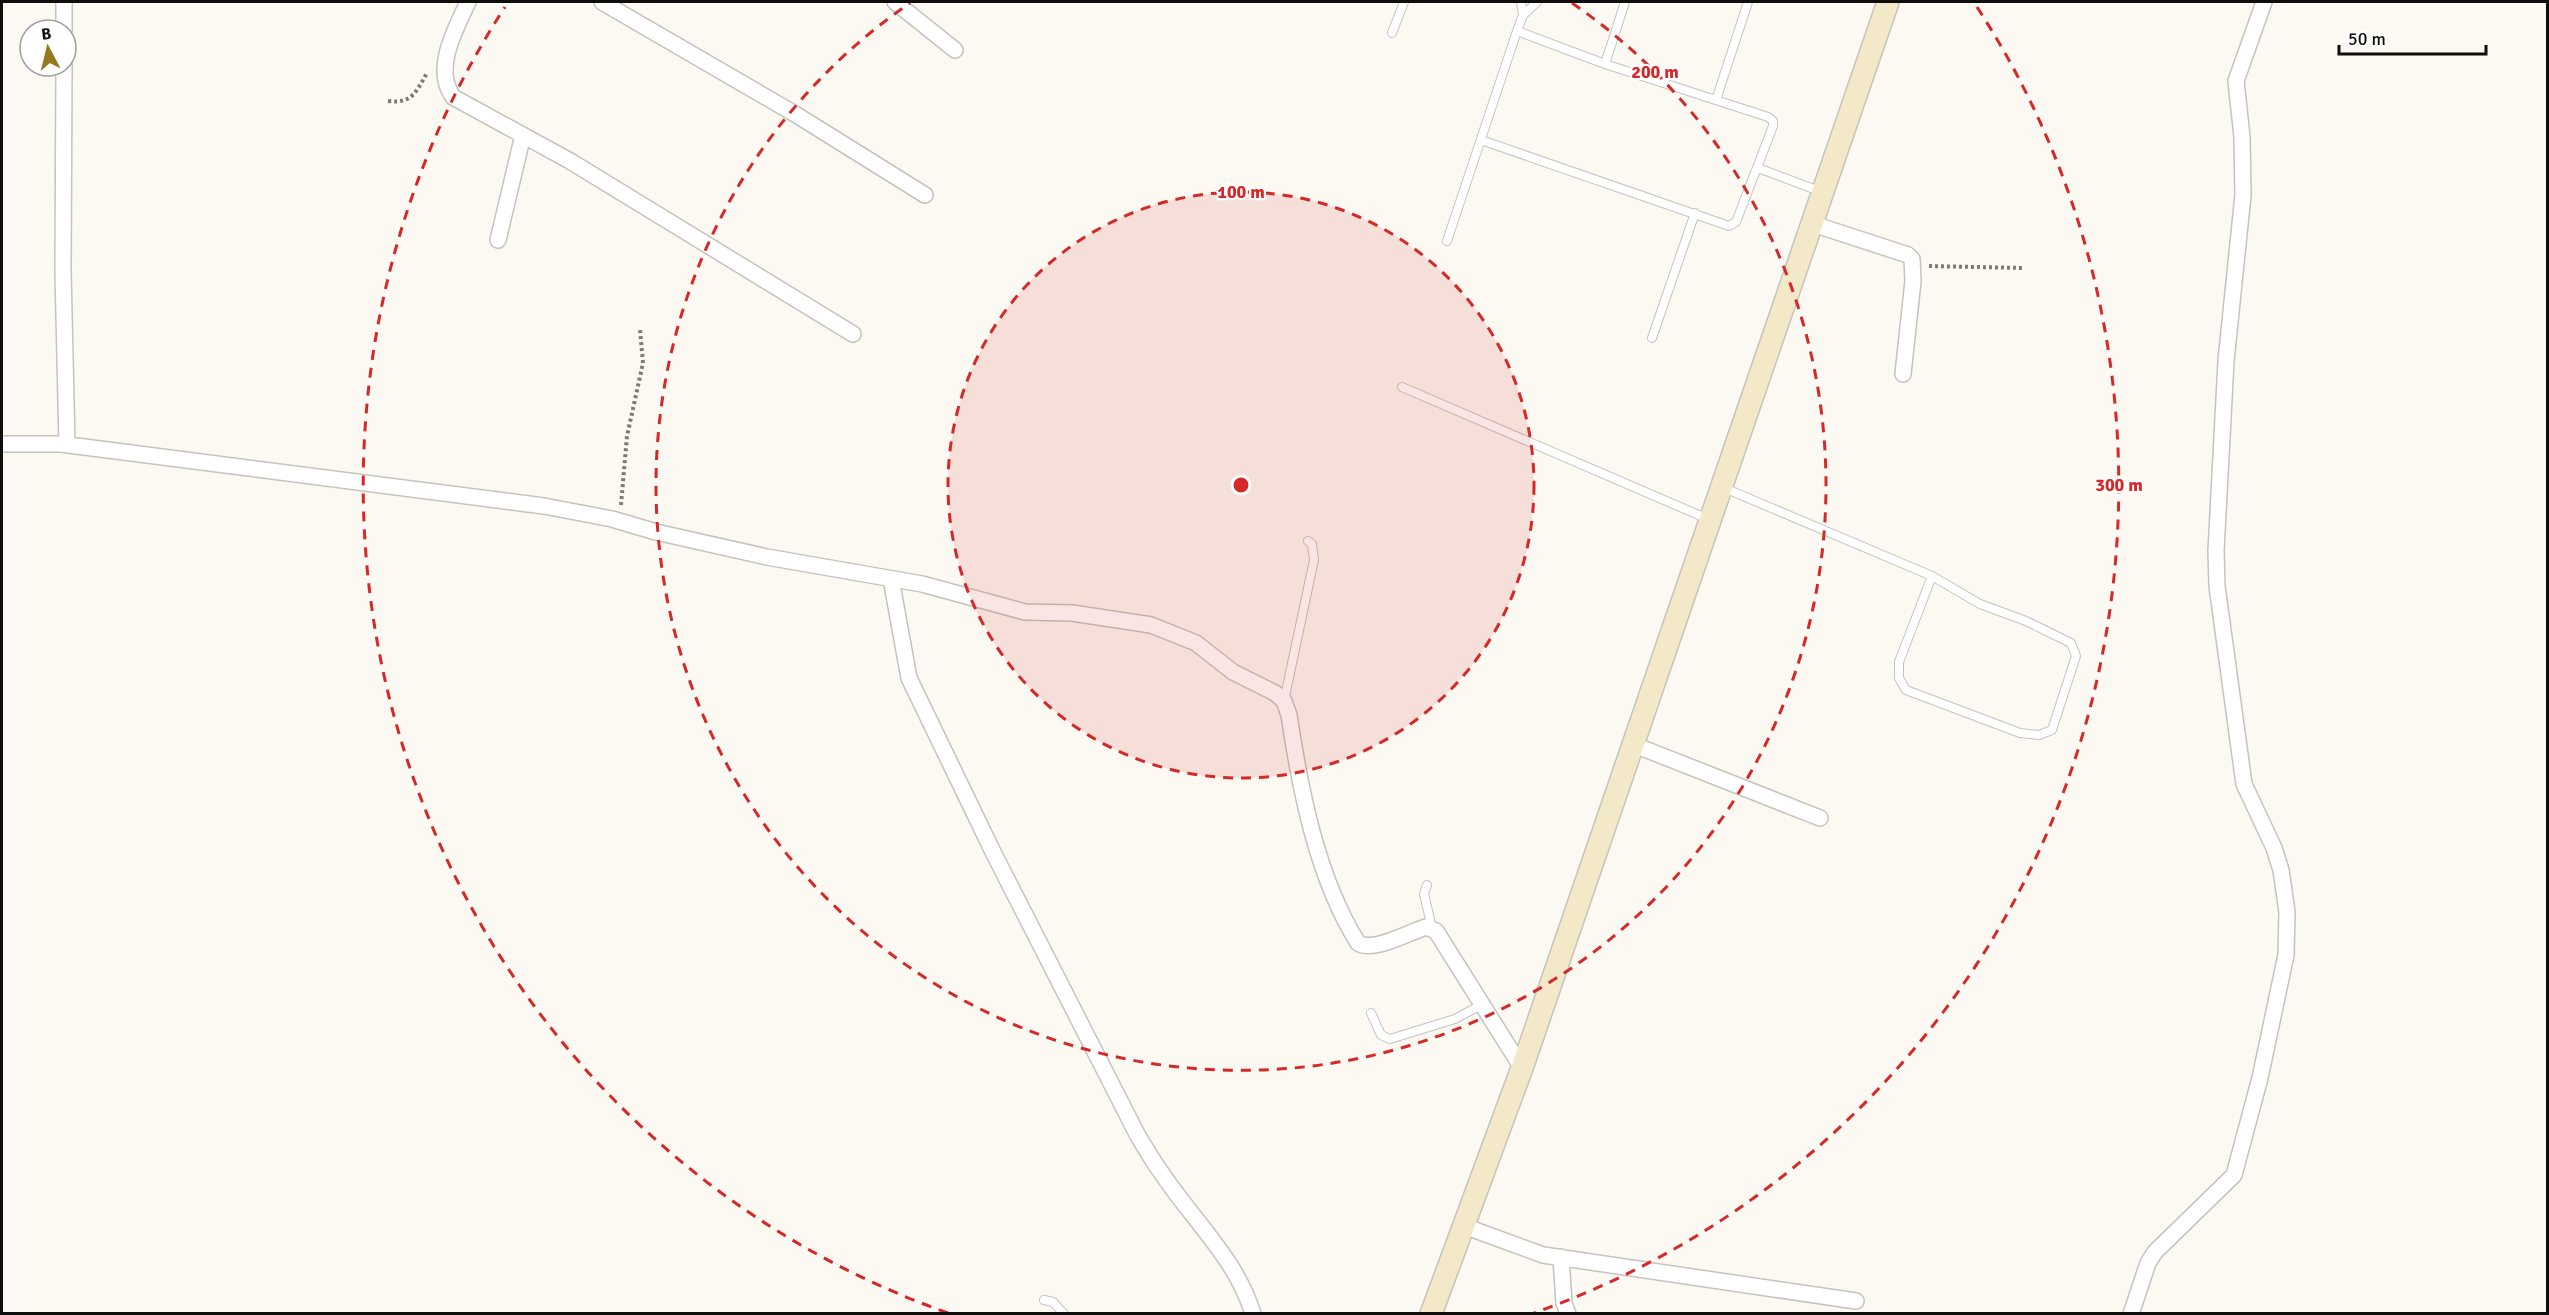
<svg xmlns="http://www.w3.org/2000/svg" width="2549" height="1315" viewBox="0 0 2549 1315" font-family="Signika,sans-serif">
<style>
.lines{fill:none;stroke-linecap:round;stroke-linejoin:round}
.lane-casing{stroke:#c5c3bd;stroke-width:10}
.street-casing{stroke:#c5c3bd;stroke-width:18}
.secondary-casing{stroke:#c5c3bd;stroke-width:24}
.path{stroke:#7b7a75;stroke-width:4;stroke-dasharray:3 3;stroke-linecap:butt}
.lane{stroke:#fff;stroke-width:8}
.street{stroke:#fff;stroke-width:15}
.secondary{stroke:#f3e8c8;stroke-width:21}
.ring{fill:none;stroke:#d62828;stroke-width:3;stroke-dasharray:10 8}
.centre{fill:#d62828;stroke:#fff;stroke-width:3}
.ring-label{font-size:18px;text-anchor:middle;font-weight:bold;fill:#d62828;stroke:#fff;stroke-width:4.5;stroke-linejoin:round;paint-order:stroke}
</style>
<rect width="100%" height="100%" fill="#fbf9f2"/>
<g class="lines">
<g class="lane-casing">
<path id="lane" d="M1521 2 1523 15
M1392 33 1404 2
M1605 64 1625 2
M1716 100 1748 2
M1481 140 1729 226 1736 222 1773 126V121L1768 117 1605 64 1517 31
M1758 168 1822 192
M1447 241 1517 31 1523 15 1537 2
M1652 338 1695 213
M1402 387 1708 519
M1722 487 1932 576
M1932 576 1980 604 2026 621 2071 643 2076 656 2052 730 2039 735 2020 733 1906 690 1899 678V662Z
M1284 701 1314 560 1312 544 1308 541
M1427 885 1424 894 1432 928
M1371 1013 1381 1035 1390 1039 1455 1019 1481 1005
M1044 1300 1053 1302 1064 1314"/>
</g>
<g class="street-casing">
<path id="street" d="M468 2C455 30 433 69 453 97L570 161 853 334
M602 2 795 114 925 195
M895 2 955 50
M64 30V2
M64 66 63 271 67 445
M1813 224 1908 255 1912 259 1913 281 1903 374
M498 240 523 135
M2 444H61L544 506 612 519 656 532 767 557 922 584 1025 612 1072 613 1151 625 1196 643 1233 672 1275 693 1284 701 1289 715C1300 789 1317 878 1358 943 1373 953 1409 932 1426 927L1436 931 1522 1068
M891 579 909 678 993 852 1138 1136C1146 1149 1154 1163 1163 1175 1193 1220 1237 1260 1253 1314
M1632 744 1820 818
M1464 1226 1543 1255 1856 1301
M1561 1257 1564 1303 1568 1314
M2131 1314 2148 1263 2155 1252 2234 1175 2260 1078 2286 955 2287 912 2281 870 2274 848 2244 784 2217 586 2216 551 2226 361 2243 195 2242 137 2236 81 2264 2"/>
</g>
<g class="secondary-casing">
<path id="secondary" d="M1431 1314 1522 1068 1888 2"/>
</g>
<path class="path" d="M388 101C412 104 416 92 427 73
M1929 266 2024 268
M621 505 627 436 643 363 640 329"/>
<use href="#lane" class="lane"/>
<use href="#street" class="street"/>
<use href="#secondary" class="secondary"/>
</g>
<circle cx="1241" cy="485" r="293" fill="#d62828" fill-opacity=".12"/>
<g class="ring">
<circle cx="1241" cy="485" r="293"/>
<path d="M1572 3A585 585 0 1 1 910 3"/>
<path d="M948 1313A878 878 0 0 1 505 7M1977 7A878 878 0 0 1 1534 1313"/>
</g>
<circle cx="1241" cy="485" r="9" class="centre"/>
<g class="ring-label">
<text x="1655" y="78">200 m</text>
<text x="1241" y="198">100 m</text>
<text x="2119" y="491">300 m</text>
</g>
<rect width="2549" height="1315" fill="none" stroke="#0f0e0c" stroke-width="6"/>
<g transform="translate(48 48) rotate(353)"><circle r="28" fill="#ffffff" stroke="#9f9f9e" stroke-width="1.5"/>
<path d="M0-4.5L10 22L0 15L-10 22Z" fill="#957921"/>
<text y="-9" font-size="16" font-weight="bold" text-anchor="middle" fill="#0f0e0c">B</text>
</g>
<path d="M2339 45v9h147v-9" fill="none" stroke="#0f0e0c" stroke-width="3"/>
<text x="2348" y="45" font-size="18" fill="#0f0e0c" stroke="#ffffff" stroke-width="4.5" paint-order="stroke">50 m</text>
</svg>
